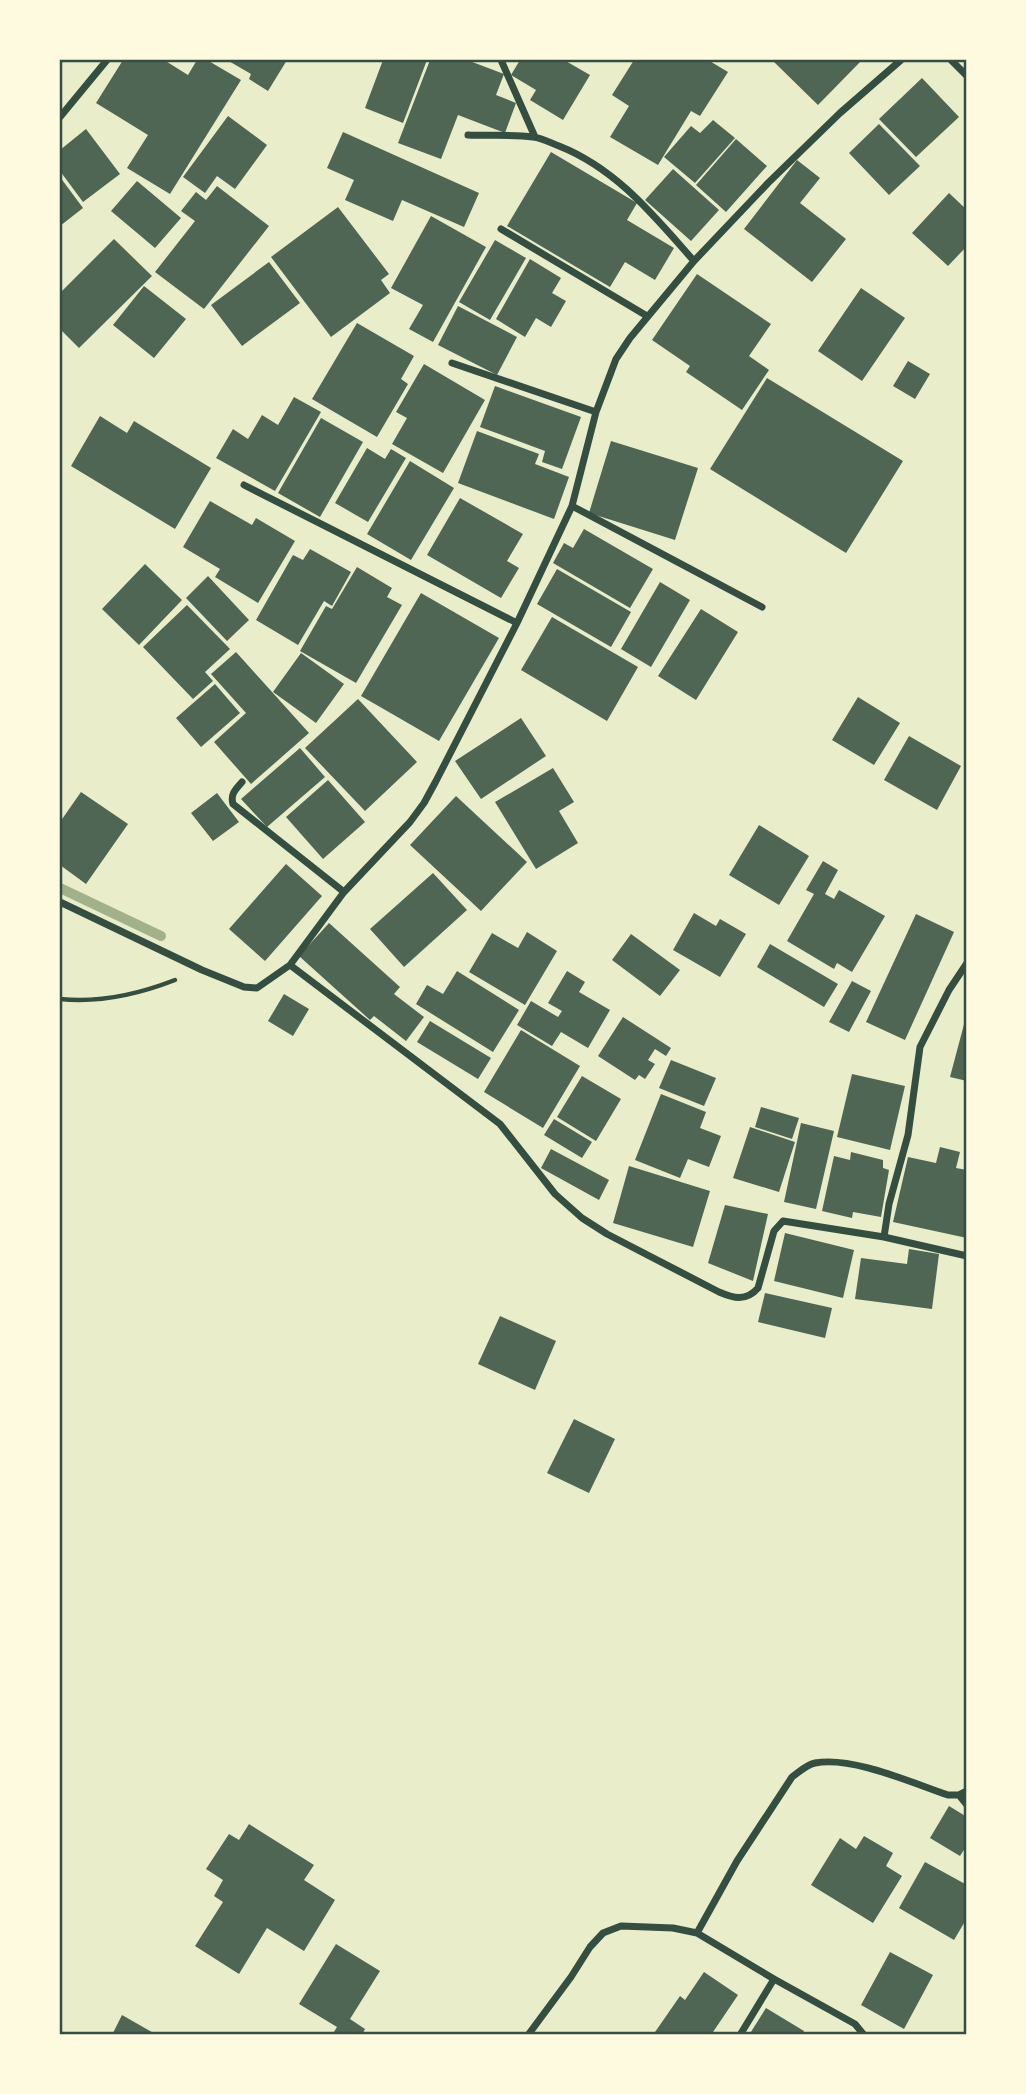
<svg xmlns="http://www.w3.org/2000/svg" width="1026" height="2094" viewBox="0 0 1026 2094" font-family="Roboto,sans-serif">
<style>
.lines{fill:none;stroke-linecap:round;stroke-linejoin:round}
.stream{stroke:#a3b18a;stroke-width:10}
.building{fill:#4f6655}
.path{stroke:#344e41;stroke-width:4.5}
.minor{stroke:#344e41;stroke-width:7}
.neatline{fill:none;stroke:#344e41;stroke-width:2.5}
</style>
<rect width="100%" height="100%" fill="#e9edc9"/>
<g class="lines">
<path class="stream" d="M60 888 161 936"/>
</g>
<path class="building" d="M123 60H164L188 75 197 60H207L241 80 170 194 127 168 148 135 96 103Z
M227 60H287L268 91 249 79 251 74Z
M383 60H427L403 123 365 108Z
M430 60H467L504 74 496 95 516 103 505 133 458 115 441 159 398 143Z
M520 60H564L590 75 563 120 530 100 536 90 511 75Z
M634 60H708L728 72 700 116 691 111 658 165 610 137 629 106 612 95Z
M772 60H862L818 105Z
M922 78 959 117 916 157 879 119Z
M228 116 267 145 235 189 217 176 205 193 183 177Z
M713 120 735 138 695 183 664 157 691 126 700 133Z
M879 124 920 166 889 195 849 153Z
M86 129 120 174 83 202 60 171V150Z
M343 132 479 193 464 227 402 200 393 221 345 200 354 180 327 168Z
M736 139 767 166 726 212 696 185Z
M551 152 637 203 627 220 674 248 655 280 625 262 610 287 507 226Z
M797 160 820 178 800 203 846 239 812 282 744 229Z
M673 169 719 210 691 241 645 200Z
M60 177 83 208 60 226Z
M137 181 181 218 155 248 111 211Z
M217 186 269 226 204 309 155 272 195 221 181 211 196 192 206 200Z
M949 193 967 210V246L948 266 912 233Z
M338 207 389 274 381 280 390 293 331 337 271 257Z
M431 216 486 247 433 342 409 329 423 305 391 288Z
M114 239 152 276 79 348 60 329V293Z
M495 240 526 258 490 320 459 302Z
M530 259 561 278 552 293 566 301 551 327 536 318 525 337 496 319Z
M269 262 300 303 242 346 211 305Z
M697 274 771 324 749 356 769 370 742 410 686 372 690 366 652 340Z
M144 286 186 319 154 358 113 325Z
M861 288 905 318 862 381 818 351Z
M458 306 517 337 497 375 438 345Z
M357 323 414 356 401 379 408 384 377 437 312 399Z
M908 361 930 374 915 399 893 386Z
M424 364 485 400 443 473 392 444 407 418 396 412Z
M767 378 903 461 846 553 710 469Z
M495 386 581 417 562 469 542 462 545 451 480 427Z
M294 397 321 412 275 491 216 458 233 429 248 439 262 415 278 425Z
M100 416 127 433 134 421 211 468 175 529 71 466Z
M321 418 363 442 320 517 278 493Z
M477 431 539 454 535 464 569 477 554 519 458 483Z
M611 441 698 468 675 540 589 513Z
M367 448 385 459 391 449 406 458 368 522 335 503Z
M410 461 454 488 411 560 367 534Z
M460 498 523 534 507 561 519 568 501 598 427 555Z
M210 501 252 525 256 518 295 541 258 603 215 577 220 569 183 547Z
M584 529 653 569 630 608 553 563 564 543 573 548Z
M310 549 351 572 332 606 324 601 298 645 256 620 293 555 303 560Z
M145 564 182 600 139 645 102 609Z
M357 567 392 588 387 597 402 605 356 683 300 651 326 606 332 609Z
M557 569 631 612 611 647 537 604Z
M208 576 249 620 227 641 186 598Z
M660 582 690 600 651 667 621 649Z
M421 593 499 638 439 741 361 696Z
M187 605 230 649 205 672 213 681 193 699 143 647Z
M701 609 738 632 696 700 658 676Z
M552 617 638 667 607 721 521 670Z
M236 652 309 733 251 784 214 742 246 713 211 674Z
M301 653 344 684 316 723 273 692Z
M215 684 240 713 201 747 176 718Z
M858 697 900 723 874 765 832 740Z
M358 699 417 762 365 811 305 748Z
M521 718 546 756 481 799 455 761Z
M909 736 961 766 937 810 884 780Z
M300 748 325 777 267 827 241 799Z
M553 768 574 802 559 811 578 843 536 869 495 802Z
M328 780 365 822 323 859 286 817Z
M81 792 128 824 86 884 60 865V822Z
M217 793 239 822 213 841 191 813Z
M456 796 527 862 481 911 410 845Z
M759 825 809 856 779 905 729 875Z
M823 861 838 870 825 894 834 899 839 890 885 916 852 972 837 963 834 969 787 941 814 894 806 890Z
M286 864 322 896 265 961 229 929Z
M433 873 467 910 404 967 370 929Z
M694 913 716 926 720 919 746 934 720 977 673 950Z
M916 914 954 932 905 1040 866 1022Z
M329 923 400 987 394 994 424 1017 406 1041 374 1016 370 1020 299 956Z
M527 932 557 951 525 1005 469 972 492 933 518 948Z
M631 934 680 970 660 996 612 960Z
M770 944 838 984 824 1007 757 967Z
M457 971 519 1010 493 1052 416 1004 427 985 443 994Z
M567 971 585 982 579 992 610 1010 588 1048 561 1032 552 1046 517 1025 531 1001 558 1017 562 1011 548 1003Z
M852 981 871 991 849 1032 829 1022Z
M284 994 309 1009 293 1036 268 1021Z
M967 1013V1081L950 1077Z
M623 1017 671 1048 666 1056 655 1049 648 1060 655 1064 645 1079 639 1075 635 1080 598 1056Z
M430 1021 491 1058 478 1079 417 1042Z
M521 1030 580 1066 543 1128 484 1092Z
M671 1060 716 1078 704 1106 659 1088Z
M852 1074 905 1086 890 1150 837 1137Z
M582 1076 621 1099 596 1141 557 1117Z
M661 1094 706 1112 700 1128 721 1136 709 1167 688 1159 680 1178 635 1160Z
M761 1107 799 1118 792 1139 755 1127Z
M554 1119 592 1142 582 1158 544 1135Z
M801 1123 834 1131 816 1209 784 1202Z
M750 1127 795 1142 779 1192 733 1178Z
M940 1147 960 1152 956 1168 967 1170V1238L893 1222 908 1157 936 1163Z
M551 1149 609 1180 599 1200 541 1168Z
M851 1152 883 1160V1168L889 1170 881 1217 853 1212 852 1218 822 1211 834 1156 850 1160Z
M629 1166 710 1191 693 1247 613 1223Z
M725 1205 768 1214 753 1281 708 1263Z
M785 1233 854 1250 843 1298 774 1281Z
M909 1249 939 1254 932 1309 855 1299 861 1258 907 1264Z
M765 1293 832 1308 825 1338 758 1322Z
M500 1316 556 1341 535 1390 478 1364Z
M574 1419 615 1439 589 1493 547 1473Z
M949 1806 967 1817V1845L960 1856 930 1838Z
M249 1824 314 1865 304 1880 335 1900 304 1951 267 1928 239 1974 195 1946 223 1902 214 1896 223 1880 206 1869 229 1834 239 1840Z
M864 1836 893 1853 886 1866 902 1876 873 1923 811 1885 840 1838 856 1849Z
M925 1862 967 1885V1918L954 1940 899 1908Z
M336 1944 380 1971 350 2019 365 2029 362 2035H332L337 2027 299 2004Z
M890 1952 933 1975 904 2029 861 2005Z
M704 1972 738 1995 711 2035H653L680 1996 685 2000Z
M766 2008 804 2031 802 2035H749Z
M122 2015 157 2035H112Z"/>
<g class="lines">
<path class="path" d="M60 999C98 1003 139 994 175 980"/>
<path class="minor" d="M501 60 535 137
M951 60 967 76
M60 117 107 60
M468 135C489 136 512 134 533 137 542 138 551 143 559 146 617 169 654 216 694 261
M501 229 647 316
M452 363 596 412
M244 485 517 623
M572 506 762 607
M242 782C236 789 230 794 233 804L344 892
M60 902 202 970 244 987 257 988 290 965 344 892 410 822 424 803 436 781 517 623 572 506 596 412 616 359 630 338 694 261 768 183 840 113 901 60
M290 965 500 1124 555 1194 582 1218 607 1234 719 1292C733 1298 746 1302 758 1288L774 1231 783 1221 884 1237 967 1256
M884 1237 889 1204 908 1135 920 1047 949 990 967 963
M959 1795 967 1805
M697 1933 774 1979 855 2024 864 2035
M528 2035 571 1977 590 1947 603 1933 621 1926 673 1928 697 1933 737 1861 792 1777C799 1772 806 1765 815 1763 853 1756 912 1783 948 1795H959L967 1791
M740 2035 774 1979"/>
</g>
<rect width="1026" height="2094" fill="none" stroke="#fefae0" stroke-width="122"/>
<rect x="61" y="61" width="904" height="1972" class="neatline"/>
</svg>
